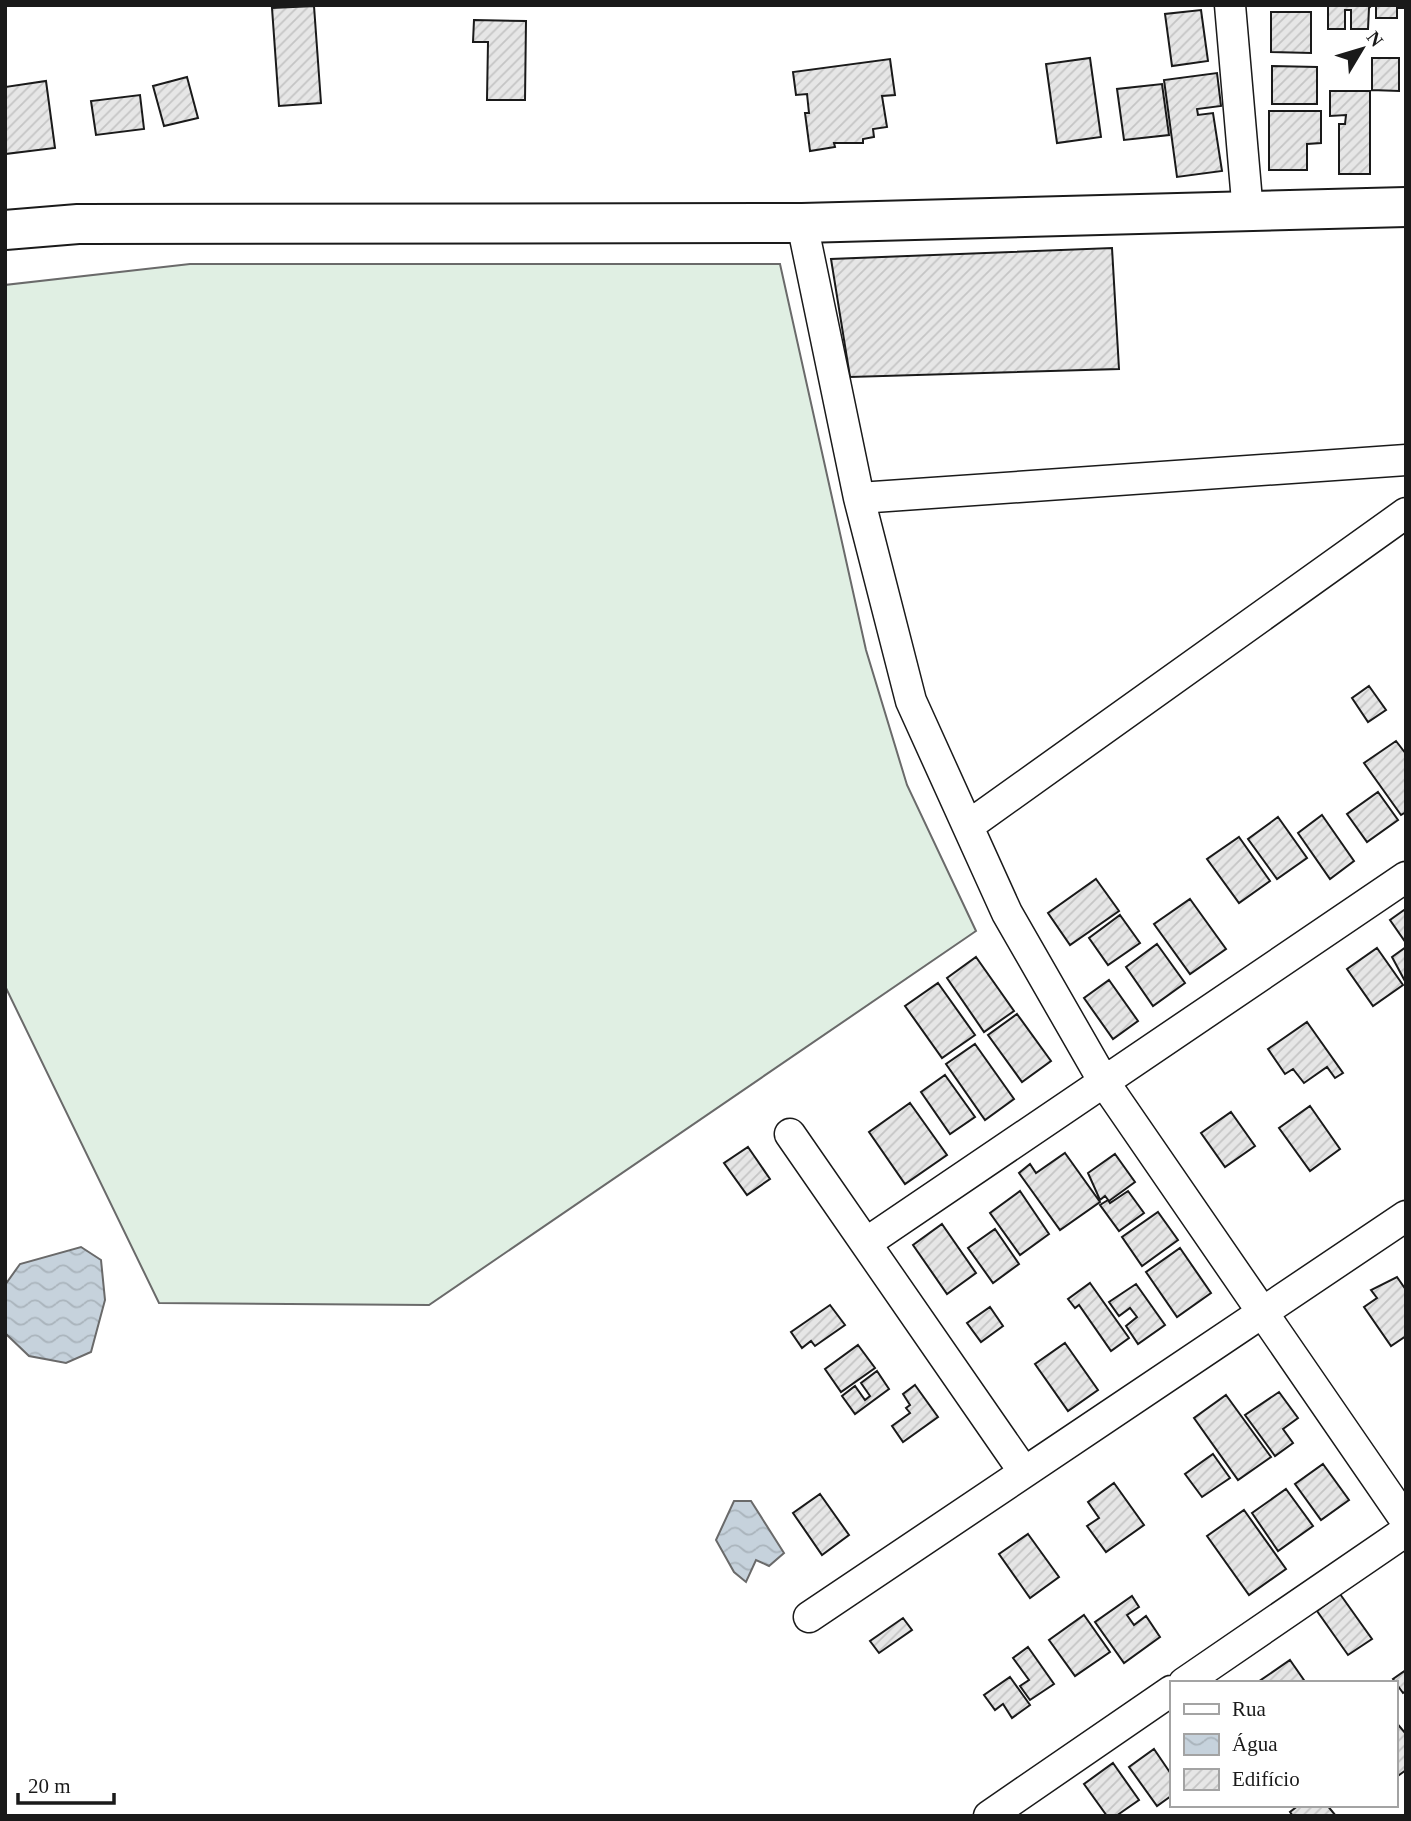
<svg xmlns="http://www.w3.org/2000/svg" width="1411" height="1821" viewBox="0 0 1411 1821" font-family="Georgia,serif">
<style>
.grass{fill:#e0efe3;stroke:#6a6a6a;stroke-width:2}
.water{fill:url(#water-waves);stroke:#6a6a6a;stroke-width:2}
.building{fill:url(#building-hatch);stroke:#1a1a1a;stroke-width:2}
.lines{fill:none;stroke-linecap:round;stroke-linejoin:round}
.minor-casing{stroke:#1a1a1a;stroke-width:33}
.secondary-casing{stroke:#1a1a1a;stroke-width:42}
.minor{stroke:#fff;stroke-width:30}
.secondary{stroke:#fff;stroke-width:38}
</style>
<defs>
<pattern id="water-waves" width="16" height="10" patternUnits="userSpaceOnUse" patternTransform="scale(1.75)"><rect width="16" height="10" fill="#c6d2dc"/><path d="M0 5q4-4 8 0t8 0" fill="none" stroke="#aab4bc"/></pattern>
<pattern id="building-hatch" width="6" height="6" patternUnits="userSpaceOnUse" patternTransform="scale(1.75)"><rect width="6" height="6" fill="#e6e6e6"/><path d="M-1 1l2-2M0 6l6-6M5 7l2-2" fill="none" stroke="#c5c5c5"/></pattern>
</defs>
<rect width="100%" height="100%" fill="#fff"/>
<path class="grass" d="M190 264H780L866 650 907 785 976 931 429 1305 159 1303 5 986V285Z"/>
<path class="water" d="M81 1247 101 1260 105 1300 91 1352 66 1363 29 1356 5 1333V1285L20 1264Z
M734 1501H751L784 1553 769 1566 756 1560 746 1582 734 1572 716 1540Z"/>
<path class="building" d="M1328 5H1372L1369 8 1368 29H1351V10H1345V29H1328Z
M1376 5H1406V8H1397V18H1376Z
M314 6 321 103 279 106 272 8Z
M1201 10 1208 61 1172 66 1165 14Z
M1271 12H1311V53L1271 52Z
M474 20 526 21 525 100H487L488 42H473Z
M1090 58 1101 137 1057 143 1046 64Z
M1372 58H1399V91L1372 90Z
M890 59 895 95 882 96 887 127 873 129 874 137 863 139V143H834L835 147 810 151 805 113H809L807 94 796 95 793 72Z
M1272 66 1317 67V104H1272Z
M1217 73 1221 106 1197 109 1198 115 1213 113 1222 171 1177 177 1164 80Z
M187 77 198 118 164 126 153 86Z
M46 81 55 148 5 154V87Z
M1162 84 1169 135 1124 140 1117 89Z
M1330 91H1370V174H1339V124H1345L1346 115 1330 116Z
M140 95 144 129 96 135 91 101Z
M1269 111H1321V143L1307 144V170H1269Z
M1112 248 1119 369 850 377 831 259Z
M1369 686 1386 710 1368 722 1352 698Z
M1396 741 1406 754V812L1401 815 1364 763Z
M1378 792 1398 820 1367 842 1347 814Z
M1322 815 1354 861 1330 879 1298 833Z
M1278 817 1307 858 1277 879 1248 839Z
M1239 837 1270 881 1239 903 1207 859Z
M1096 879 1119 911 1070 945 1048 913Z
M1190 899 1226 949 1190 974 1154 924Z
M1404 910 1406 912V943L1390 920Z
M1120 915 1140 943 1108 965 1089 938Z
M1157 944 1185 983 1153 1006 1126 967Z
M1406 947V983L1392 957Z
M1377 948 1403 985 1373 1006 1347 969Z
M976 957 1014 1011 984 1032 947 978Z
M1109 980 1138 1021 1113 1039 1084 998Z
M938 983 975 1035 942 1058 905 1006Z
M1017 1014 1051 1061 1022 1082 988 1035Z
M1307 1022 1343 1073 1335 1078 1327 1067 1304 1083 1293 1069 1285 1074 1268 1049Z
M975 1044 1014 1099 985 1120 946 1064Z
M945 1075 975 1117 950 1134 921 1092Z
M910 1103 947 1155 905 1184 869 1132Z
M1310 1106 1340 1149 1310 1171 1279 1128Z
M1231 1112 1255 1146 1225 1167 1201 1133Z
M748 1147 770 1179 747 1195 724 1163Z
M1065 1153 1100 1202 1060 1230 1019 1173 1030 1164 1036 1173Z
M1115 1154 1135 1182 1109 1201 1105 1196 1100 1200 1088 1173Z
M1020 1191 1049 1234 1020 1255 990 1213Z
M1128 1191 1144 1213 1119 1231 1100 1205 1108 1200 1110 1203Z
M1158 1212 1178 1240 1142 1266 1122 1237Z
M942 1224 976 1273 947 1294 913 1245Z
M995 1229 1019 1264 993 1283 968 1248Z
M1180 1248 1211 1293 1177 1317 1146 1272Z
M1397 1277 1406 1290V1336L1391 1346 1364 1307 1377 1298 1371 1290Z
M1090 1283 1129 1338 1111 1351 1079 1305 1075 1308 1068 1299Z
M1136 1284 1165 1325 1138 1344 1126 1326 1137 1317 1130 1308 1119 1316 1109 1302Z
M830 1305 845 1325 815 1346 811 1341 802 1348 791 1332Z
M990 1307 1003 1326 981 1342 967 1323Z
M1065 1343 1098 1390 1068 1411 1035 1364Z
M858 1345 875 1368 841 1392 825 1369Z
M877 1371 889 1389 855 1414 842 1396 855 1386 865 1400 870 1396 861 1383Z
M915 1385 938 1417 903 1442 892 1426 910 1413 906 1408 910 1405 903 1394Z
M1279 1392 1298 1418 1283 1429 1293 1443 1275 1456 1245 1415Z
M1226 1395 1271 1457 1238 1480 1194 1418Z
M1213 1454 1230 1478 1202 1497 1185 1474Z
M1323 1464 1349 1500 1321 1520 1295 1484Z
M1114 1483 1144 1525 1106 1552 1087 1526 1099 1518 1088 1502Z
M1286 1489 1313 1526 1278 1551 1252 1513Z
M820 1494 849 1535 822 1555 793 1513Z
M1244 1510 1286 1569 1249 1595 1207 1536Z
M1028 1534 1059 1577 1030 1598 999 1554Z
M1340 1594 1372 1639 1348 1655 1317 1611Z
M1132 1596 1139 1607 1127 1615 1134 1625 1146 1616 1160 1637 1124 1663 1095 1622Z
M1084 1615 1110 1652 1075 1676 1049 1640Z
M903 1618 912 1630 879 1653 870 1641Z
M1028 1647 1054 1684 1030 1700 1020 1686 1029 1680 1013 1658Z
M1290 1660 1306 1683H1259L1258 1682Z
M1406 1670V1691L1403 1693 1393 1679Z
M1010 1677 1030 1705 1012 1718 1003 1704 995 1710 984 1695Z
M1395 1721 1406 1734V1770L1395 1778Z
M1154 1749 1171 1774V1796L1157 1806 1129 1767Z
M1113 1763 1139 1800 1116 1816H1107L1084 1784Z
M1299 1805H1327L1336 1816H1293L1290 1812Z"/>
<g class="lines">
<g class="minor-casing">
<path id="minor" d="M1230 5 1248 213
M802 223 859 498 911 701 1007 913 1104 1082 1406 1521
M859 498 1406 460
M968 826 1406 513
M790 1134 1024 1472
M866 1243 1406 877
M809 1617 1406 1216
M1184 1683 1406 1531
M989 1816 1171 1691"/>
</g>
<g class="secondary-casing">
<path id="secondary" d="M5 230 78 224 802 223 1406 207"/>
</g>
<use href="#minor" class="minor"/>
<use href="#secondary" class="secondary"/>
</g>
<rect width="1411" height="1821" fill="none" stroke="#1a1a1a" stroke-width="14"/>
<rect x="1170" y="1681" width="228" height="126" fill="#ffffff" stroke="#a3a3a3" stroke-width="2"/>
<rect x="1184" y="1704" width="35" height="10" fill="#ffffff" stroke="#a3a3a3" stroke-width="2"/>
<text x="1232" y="1716" font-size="21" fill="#1a1a1a">Rua</text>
<rect x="1184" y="1734" width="35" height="21" fill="url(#water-waves)" stroke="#a3a3a3" stroke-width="2"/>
<text x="1232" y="1751" font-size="21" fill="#1a1a1a">Água</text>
<rect x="1184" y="1769" width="35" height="21" fill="url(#building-hatch)" stroke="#a3a3a3" stroke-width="2"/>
<text x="1232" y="1786" font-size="21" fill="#1a1a1a">Edifício</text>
<g transform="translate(1362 49) rotate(52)" stroke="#ffffff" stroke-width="5" paint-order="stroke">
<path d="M0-5L12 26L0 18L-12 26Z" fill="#1a1a1a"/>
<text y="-10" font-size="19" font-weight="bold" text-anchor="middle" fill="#1a1a1a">N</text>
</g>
<path d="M18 1793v10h96v-10" fill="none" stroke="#1a1a1a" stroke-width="3.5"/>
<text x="28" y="1793" font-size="21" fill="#1a1a1a" stroke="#ffffff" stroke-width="5" paint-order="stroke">20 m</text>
</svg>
